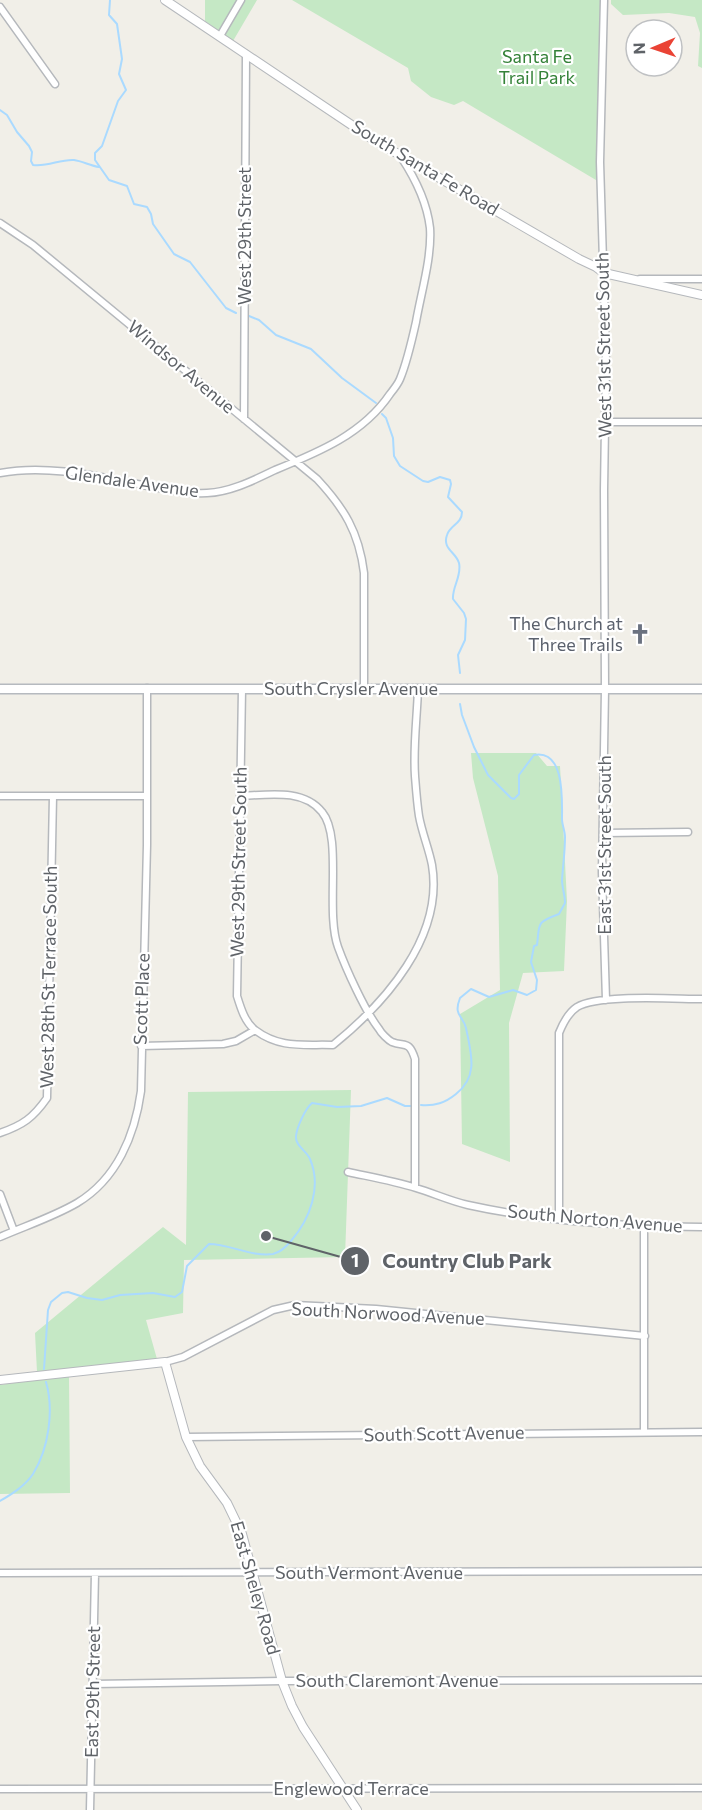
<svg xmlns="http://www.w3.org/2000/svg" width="702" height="1810" viewBox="0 0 702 1810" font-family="Commissioner,sans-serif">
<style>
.green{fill:#c5e8c5}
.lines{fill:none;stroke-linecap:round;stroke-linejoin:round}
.stream{stroke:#aadaff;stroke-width:2}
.minor-casing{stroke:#b5b8bc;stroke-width:9}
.tertiary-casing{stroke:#b5b8bc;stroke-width:10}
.secondary-casing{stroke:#b6babf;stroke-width:11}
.minor{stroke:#fff;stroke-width:6}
.tertiary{stroke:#fff;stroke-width:8}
.secondary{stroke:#fff;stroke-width:8}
.labels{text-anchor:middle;stroke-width:4.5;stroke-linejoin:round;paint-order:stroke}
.park-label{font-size:18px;fill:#348238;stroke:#fff}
.street-label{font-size:18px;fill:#5f6368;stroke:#fff}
.worship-label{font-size:18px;fill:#5b616d;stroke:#fff;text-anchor:end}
.leader{fill:none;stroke:#5f6368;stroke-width:2}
.callout-dot{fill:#5f6368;stroke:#fff;stroke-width:2}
.mark-label{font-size:18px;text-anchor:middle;font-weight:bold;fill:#fff}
.callout-label{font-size:20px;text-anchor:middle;font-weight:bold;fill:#5f6368;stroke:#fff;stroke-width:4.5;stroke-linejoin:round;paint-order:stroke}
</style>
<rect width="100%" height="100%" fill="#f1efe8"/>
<path class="green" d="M205 0H257L233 41 205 21Z
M292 0H605L601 183 463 101 454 105 431 97 411 81 408 68Z
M611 0H702V68L698 66 700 33 695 17 669 13 623 15 611 4Z
M471 753H536L547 766H560L567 901 564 971 523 973 509 1023 510 1162 462 1144 460 1014 500 990 498 876 473 778Z
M351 1090 345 1257 184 1260 183 1313 146 1320 157 1359 37 1372 35 1333 163 1227 186 1245 188 1092Z
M69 1375 70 1493 0 1494V1385Z"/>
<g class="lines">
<path class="stream" d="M110 0 109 15 117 24 122 59 119 74 126 90 118 101 102 146 95 153V160L109 180 127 186 134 204 147 207 151 214 153 224 174 254 190 262 226 308 236 313
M0 110 7 115 17 132 29 146 32 152 31 161 33 165C48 167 60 159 74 160 82 161 91 166 99 167
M249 316 259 320 276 335 311 349 342 378 376 403
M382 414 386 418 393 438 394 456 400 466 423 481 428 482 440 477 450 480 451 484 448 497 462 512C462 524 450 525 447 535 442 549 456 552 459 563 462 576 452 587 453 599L464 613 466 619 465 640 458 655 460 673
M421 1105C435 1106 445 1103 456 1094 479 1076 471 1053 466 1028 463 1015 453 1016 460 998L471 989 489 997 513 990 527 995 536 990 537 980 531 962 534 946 537 945C540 923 535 923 559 914L565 903C565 895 562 887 562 880 563 866 565 851 565 837 565 831 562 825 562 819 562 800 565 749 534 755L519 775V794L514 799 511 798 488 775 474 747 462 715 460 704
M44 1369 48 1310 51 1302 62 1293 68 1292 87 1298 102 1300 120 1295 153 1293 175 1297 182 1292 187 1266 209 1244C229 1244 252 1257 273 1254 281 1252 286 1247 291 1241 310 1219 322 1187 310 1159 307 1151 295 1146 296 1136 297 1127 305 1109 312 1103L337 1107 361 1106 387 1098 405 1106H411
M0 1501C12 1494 25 1486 33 1474 49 1448 54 1410 46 1382"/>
<g class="minor-casing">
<path id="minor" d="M604 0 600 162 606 360 604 490 605 689 602 872 606 1000
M0 7 55 84
M220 36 241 0
M0 223 33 245 317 479C344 508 359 532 364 573V689
M640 279H702
M244 419 246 54
M606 422H702
M0 473C49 464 100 477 148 486 168 490 187 494 207 493 231 492 254 480 275 470 319 452 363 434 390 394 394 389 398 384 400 379 407 362 412 340 416 322 421 293 432 257 430 228 427 202 415 178 401 157
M242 689 237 996C241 1009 245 1022 255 1030
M0 796H147
M240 796C267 795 303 788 322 812 343 837 325 911 338 947 346 969 365 1011 379 1029 381 1033 388 1040 392 1042 405 1047 409 1040 415 1059V1187
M603 833 688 832
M141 1046 223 1044 236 1041 255 1030C280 1049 304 1044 333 1045 385 1003 444 937 432 865 429 849 422 833 419 816 417 803 416 789 415 776 413 747 417 718 418 689
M0 1133C23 1125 33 1118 47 1098L53 796
M348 1172C371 1177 394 1181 416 1188 433 1193 450 1201 468 1205 545 1222 624 1226 702 1227
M0 1194 14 1231
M559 1219V1033C563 1023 568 1013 577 1007 599 994 674 999 702 999
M0 1237C25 1226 53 1217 77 1203 117 1179 135 1135 141 1091L147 845V688
M165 1362 183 1357 273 1310 295 1305 376 1309 645 1336
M644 1431V1226
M186 1437 702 1432
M0 1573 702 1571
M93 1684 282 1681 702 1680
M0 1789 702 1788
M90 1810 95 1573"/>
</g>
<g class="tertiary-casing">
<path id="tertiary" d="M165 0 374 140 579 259 596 267 604 273 702 295
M0 1380 165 1362 186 1437 200 1466 227 1503 242 1534 282 1681 292 1706 303 1727 357 1810"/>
</g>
<g class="secondary-casing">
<path id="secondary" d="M0 689H702"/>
</g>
<use href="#minor" class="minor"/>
<use href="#tertiary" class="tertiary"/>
<use href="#secondary" class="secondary"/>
</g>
<defs>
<g id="church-bare" transform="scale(1.62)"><path d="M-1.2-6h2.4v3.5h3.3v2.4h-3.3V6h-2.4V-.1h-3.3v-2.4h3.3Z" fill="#6b7280" stroke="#fff" stroke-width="2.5" paint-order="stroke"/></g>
</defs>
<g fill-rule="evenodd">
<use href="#church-bare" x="640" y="634"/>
</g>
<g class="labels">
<g class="park-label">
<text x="537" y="63">Santa Fe<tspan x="537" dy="21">Trail Park</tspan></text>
</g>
<g class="street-label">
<text transform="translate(425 168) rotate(31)" y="6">South Santa Fe Road</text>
<text transform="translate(245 236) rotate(-90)" y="6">West 29th Street</text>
<text transform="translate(604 345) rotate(-91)" y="6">West 31st Street South</text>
<text transform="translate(181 367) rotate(40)" y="6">Windsor Avenue</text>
<text transform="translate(132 482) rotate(8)" y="6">Glendale Avenue</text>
<text x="351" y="695">South Crysler Avenue</text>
<text transform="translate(605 845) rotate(-90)" y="6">East 31st Street South</text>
<text transform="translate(239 862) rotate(-89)" y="6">West 29th Street South</text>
<text transform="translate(49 977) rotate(-89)" y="6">West 28th St Terrace South</text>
<text transform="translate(142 999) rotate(-88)" y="6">Scott Place</text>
<text transform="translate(595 1219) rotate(5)" y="6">South Norton Avenue</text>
<text transform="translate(388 1314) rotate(3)" y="6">South Norwood Avenue</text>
<text transform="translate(444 1434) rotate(-1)" y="6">South Scott Avenue</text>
<text x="369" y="1579">South Vermont Avenue</text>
<text transform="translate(255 1588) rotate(74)" y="6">East Sheley Road</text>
<text x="397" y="1687">South Claremont Avenue</text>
<text transform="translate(93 1692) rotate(-89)" y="6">East 29th Street</text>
<text x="351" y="1795">Englewood Terrace</text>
</g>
<g class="worship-label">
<text x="623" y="630">The Church at<tspan x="623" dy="21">Three Trails</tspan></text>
</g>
</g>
<path class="leader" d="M266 1236L355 1261"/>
<g class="callout-dot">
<circle cx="266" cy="1236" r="6"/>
<circle cx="355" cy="1261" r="15"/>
</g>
<g class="mark-label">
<text x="355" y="1267">1</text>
</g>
<g class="callout-label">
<text x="467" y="1268">Country Club Park</text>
</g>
<g transform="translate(654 48) rotate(268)"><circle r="28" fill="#ffffff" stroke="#bfc1c3" stroke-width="1.5"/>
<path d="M0-4.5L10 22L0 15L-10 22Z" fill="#ea4335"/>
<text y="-9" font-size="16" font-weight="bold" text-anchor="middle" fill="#5f6368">N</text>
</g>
</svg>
